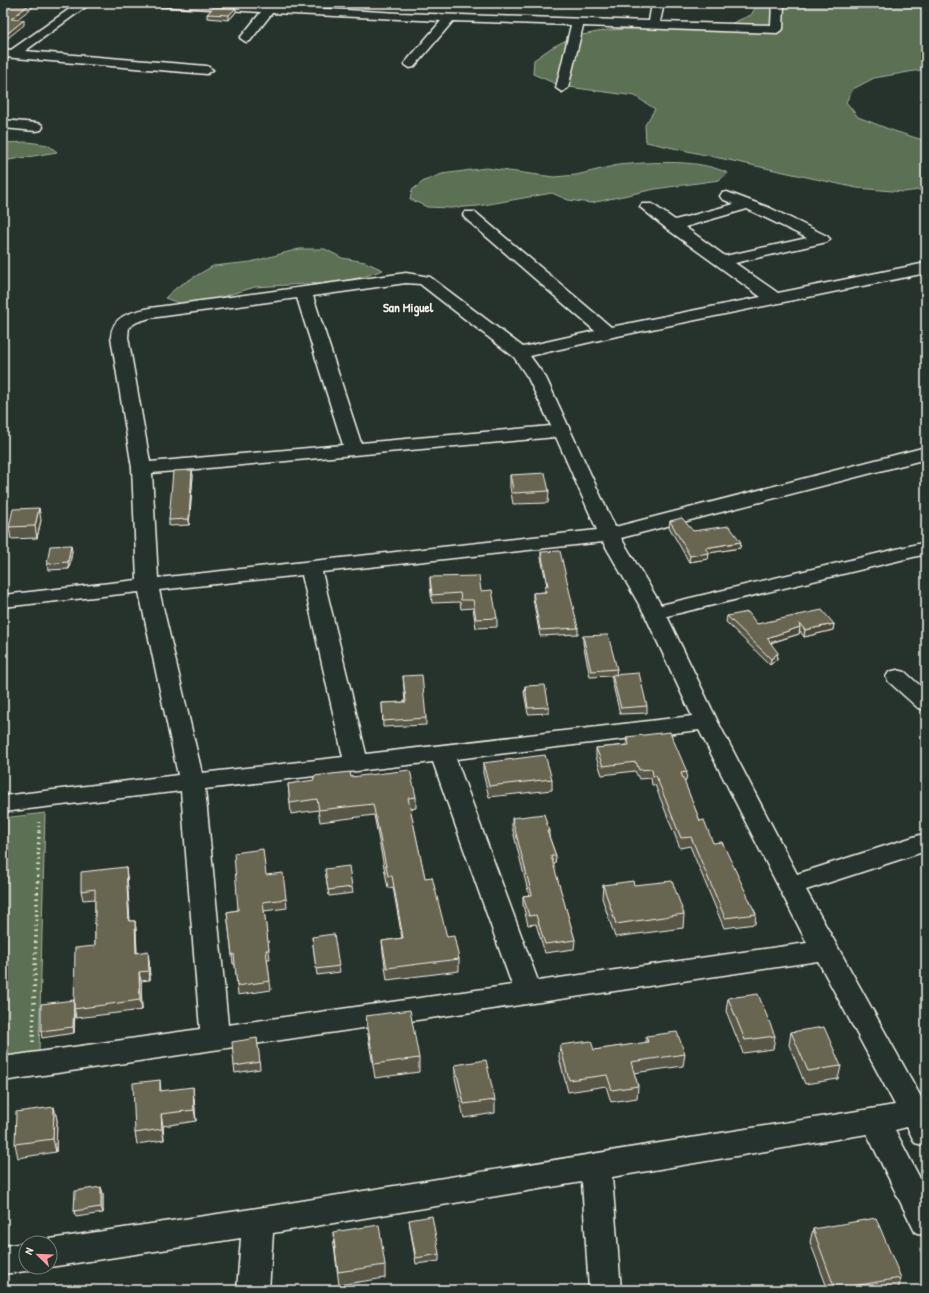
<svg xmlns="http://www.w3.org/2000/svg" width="929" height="1293" viewBox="0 0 929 1293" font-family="'Patrick Hand',sans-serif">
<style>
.green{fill:#5c7053;stroke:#a8b09e}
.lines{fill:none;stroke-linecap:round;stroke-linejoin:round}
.street-casing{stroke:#f4f1e8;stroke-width:3}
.path-far1{stroke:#f4f1e8;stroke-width:2.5;stroke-dasharray:1 3;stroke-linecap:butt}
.path{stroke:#f4f1e8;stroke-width:3.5;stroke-dasharray:1.5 4;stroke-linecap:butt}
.street{fill:#26332d;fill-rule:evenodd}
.wall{fill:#595746;stroke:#f4f1e8}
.shaded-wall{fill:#484739;stroke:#f4f1e8}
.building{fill:#676551;stroke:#f4f1e8}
.labels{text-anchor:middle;stroke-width:3;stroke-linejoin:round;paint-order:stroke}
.far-district-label{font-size:13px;font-weight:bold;fill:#f4f1e8;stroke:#26332d}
</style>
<rect width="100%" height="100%" fill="#26332d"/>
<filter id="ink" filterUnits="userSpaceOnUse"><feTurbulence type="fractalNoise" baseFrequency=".025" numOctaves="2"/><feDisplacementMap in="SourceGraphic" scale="8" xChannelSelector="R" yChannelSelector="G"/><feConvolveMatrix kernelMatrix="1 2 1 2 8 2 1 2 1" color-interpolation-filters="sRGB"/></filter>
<g filter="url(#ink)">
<path class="green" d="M758 3H926V69L874 78 853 89 846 102 858 117 891 130 926 141V189L904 192 857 188 646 142 645 125 655 109 635 96 561 86 533 74 534 60 551 48 572 37 608 30 730 24 751 15Z
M28 142 48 145 57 152 3 161V143Z
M643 163C672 162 701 161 728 173L719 180 655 189 591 203 568 200 552 193 478 206 451 208 427 207 410 199 412 190 424 181 442 174 486 168 554 177 576 175 618 165Z
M299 249H325L342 258 365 262 383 270 363 277 337 282 255 287 208 301 184 305 165 298 177 287 213 266 251 262Z
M45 813 39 1053 3 1058V818Z"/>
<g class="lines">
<g class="street-casing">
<path id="street" d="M78 3H91L25 51 207 66 213 70 207 74 3 57V49L11 50Z
M152 3H221L266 5 268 3H280L277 6 399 13 649 21 652 3H664L660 22 771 25 772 3H784L783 29 777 33 583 26 568 88 562 92 556 88 571 25 453 21 414 67 410 68 404 64 441 21 272 13 250 41 246 42 240 38 261 12 158 6Z
M3 120 36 123 41 124 43 127 41 130 36 131 3 128Z
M727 192 770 208 827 236 830 239 827 242 735 263 778 293 926 263V273L608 338 530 356 546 378 615 527 926 447V459L621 538 661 605 926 542V554L667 616 718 722 797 874 926 833V851L806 890 926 1106V1146L915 1143 907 1127 895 1130 926 1190V1236L915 1232 867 1134 612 1177 621 1290H589L582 1182 273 1233 269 1290H237L241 1238 50 1267V1243H39L50 1239 258 1208 895 1105 818 961 3 1081V1057L200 1029 181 791 3 812V796L178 775 139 592 3 607V595L137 580 132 468 111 337C112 315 132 312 150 308L406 273 430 277 523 347 595 331 465 218 463 215 465 212H475L611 327 761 297 667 229 640 207 642 204H652L675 220 734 204 722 199 720 196 722 193ZM747 209 807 238 725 256 685 227ZM406 283 420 284 514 357 528 378 551 426 361 443 313 296ZM297 298 343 445 150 462 128 337 129 327 137 322 150 318ZM556 437 597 530 158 578 152 473ZM603 542 644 613 692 716 366 754 322 572ZM302 575 343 757 202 773 159 590ZM699 730 807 943 538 981 456 759ZM433 762 512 985 228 1025 205 789Z
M897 670 905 672 926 691V710L918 708 889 682 886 677 889 672Z
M26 1243V1267H37L26 1271 3 1274V1246Z"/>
</g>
<path class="path-far1" d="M39 831V819"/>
<path class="path" d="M33 1042 39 830"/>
<use href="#street" class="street"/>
</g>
<path class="wall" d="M236 12 229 20 207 18V14Z
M192 470 193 476 189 525 169 526V520Z
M510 475 549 491 548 503 513 504 510 487Z
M41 520 37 538 11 539 9 527Z
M670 521 693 531 740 548 709 553 708 559 689 562 669 527Z
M72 551 69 569 48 570 47 564Z
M541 552 578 628V634L540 636 533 599V593L545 592V586H547L541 558Z
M430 577 481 591 497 618V627L476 628 473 608 461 609 460 602 432 603 430 585Z
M727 616 757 624H834L833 630 804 637 800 631 799 634 771 643 777 659 770 665 726 622Z
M583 636 617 669 616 674 647 706V713L620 714 612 681V676L590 677 583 643Z
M403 676 426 718V725L383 727 382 703 405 702Z
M525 686 549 707V713L528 714 524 692Z
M627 737 687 772 686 781 684 782 700 821 756 914 755 924 724 928 690 846 680 848 655 785H652L651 778 639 779 635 771 602 775 596 757V748L626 745Z
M483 763 552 779V790L489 797 483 773Z
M314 776 351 777 416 797V808L410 809 425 878 447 937 459 959V971L387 980 383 952 382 941 402 938 393 887 388 888 374 815 320 822 318 810 291 814 288 784 314 781Z
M512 818 549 831V836L556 856 555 864 553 865 575 940 574 949 545 953 536 924 528 925 523 905V896L529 895 512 827Z
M325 869 352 887 353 893 329 896Z
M266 875 286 899 287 908 264 911 270 959H267L271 990 238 995 235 964H233L227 912 238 910Z
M127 876 130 921H135L136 930 137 952 149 960 150 980 141 981 142 1010 76 1018 75 1012 74 1033 42 1038 41 1031 74 1003 95 946V899L83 900 81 891Z
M603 885H634L684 914 683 928 615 937 602 898Z
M312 937 339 966 340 972 317 975Z
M728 998 775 1036 773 1049 743 1053 726 1011Z
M366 1016 419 1058V1072L375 1078 367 1029Z
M791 1032 841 1066 838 1079 805 1084 789 1045Z
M646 1036 685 1054 683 1066 634 1073 638 1086 637 1098 611 1102 606 1086 568 1092 559 1057 560 1045 594 1050 646 1043Z
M257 1038 260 1069 235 1073 234 1066Z
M455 1065 495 1100V1113L464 1118 455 1078Z
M160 1080 161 1091 194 1098 196 1121 163 1126 164 1140 137 1144 135 1133Z
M54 1107 57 1120 56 1152 18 1158 15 1144Z
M101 1187 103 1194V1213L76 1217 74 1211Z
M409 1220 439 1254V1261L416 1264 410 1227Z
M813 1229 901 1278 898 1290H828L810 1242Z
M333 1232 385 1265V1278L339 1285 334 1245Z"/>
<path class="shaded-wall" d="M31 3H38L11 24V19Z
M236 8V12L229 20V15Z
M24 20V25L3 42V37Z
M192 470 193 476 189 525V519Z
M39 508 41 520 37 538 35 526Z
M741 542 740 548 709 553 708 559 689 562 690 556 705 548Z
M71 545 72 551 69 569 68 562Z
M834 624 833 630 804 637 805 630Z
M800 627 799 634 766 644 767 638Z
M778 653 777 659 770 665 771 659Z
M126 867 127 876 130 931 129 921Z
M135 921 136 930 137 962 136 953Z
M148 951 149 960 150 980 149 971Z
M139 972 141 981 142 1010 140 1000Z
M74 1000 75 1007 74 1009 75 1012 74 1033 73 1027Z
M193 1087 194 1098 196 1121 194 1110Z
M54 1107 57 1120 56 1152 53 1139Z
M161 1114 163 1126 164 1140 162 1129Z
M101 1187 103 1194V1213L101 1207Z"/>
<path class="building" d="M3 3H31L11 19 24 20 3 37Z
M214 7 236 8 229 15 207 14Z
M192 470 189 519 169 520 173 471Z
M545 473 549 491 514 493 510 475Z
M39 508 35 526 9 527 13 509Z
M682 518 693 531 729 526 741 542 705 548 709 553 690 556 670 521Z
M71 545 68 562 47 564 50 546Z
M560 551 578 628 540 630 533 593 546 592 545 586H548L541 552Z
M479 576 481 591 492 590 497 618 476 619 473 600H461L460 593 432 595 430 577Z
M822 610 834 624 805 630 799 623 800 627 767 638 778 653 771 659 727 616 748 612 757 624Z
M608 635 617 669 591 671 583 636Z
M639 673 647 706 621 708 612 675Z
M422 675 426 718 383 721 382 703 406 702 403 676Z
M545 685 549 707 528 708 525 686Z
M670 732 687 772 681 773 700 821 704 820 713 843 722 842 756 914 725 918 691 837 681 838 656 776H653L652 769 639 770 636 762 603 766 596 748 629 745 627 737Z
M545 755 552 779 489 786 483 763Z
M410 770 416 797 408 798 425 878 432 877 447 937 454 936 459 959 387 968 382 941 403 938 392 876H388L373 804 319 810 317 799 290 803 288 784 314 780V776L350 772 351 777Z
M544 814 549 831H547L556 856H551L575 940 545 944 536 915 529 916 523 896 532 895 512 818Z
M263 849 266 875 283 873 286 899 263 902 269 950H266L270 981 237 986 234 954 232 955 227 912 238 910 234 853Z
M349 866 352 887 328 890 325 869Z
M126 867 129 921H135L136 953 148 951 149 971 139 972 140 1000 74 1009 75 948 95 946V889L81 891V872Z
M633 881 634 885 672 881 684 914 616 924 603 885Z
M334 934 339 966 316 969 312 937Z
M758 994 775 1036 745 1040 728 998Z
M74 1000 73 1027 41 1031V1004Z
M410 1010 419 1058 374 1064 366 1016Z
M824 1027 841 1066 808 1071 791 1032Z
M677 1032 685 1054 631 1062 638 1086 612 1090 607 1075 569 1080 560 1045 591 1041 594 1050 648 1042 646 1036Z
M257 1038 260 1062 234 1066 232 1042Z
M486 1060 495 1100 464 1104 455 1065Z
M160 1080V1091L193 1087 194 1110 161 1114 162 1129 135 1133 133 1083Z
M54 1107 53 1139 15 1144 16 1112Z
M101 1187V1207L74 1211 75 1191Z
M432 1216 439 1254 416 1258 409 1220Z
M876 1218 901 1278 835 1289 813 1229Z
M379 1225 385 1265 338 1272 333 1232Z"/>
</g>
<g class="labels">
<g class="far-district-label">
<text x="408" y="312">San Miguel</text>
</g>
</g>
<rect width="929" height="1293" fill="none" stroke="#26332d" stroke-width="16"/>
<rect x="8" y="8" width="913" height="1277" fill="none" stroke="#f4f1e8" stroke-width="1.5" filter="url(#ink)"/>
<g transform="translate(38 1255) rotate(293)"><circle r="19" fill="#26332d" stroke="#787f78"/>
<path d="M0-3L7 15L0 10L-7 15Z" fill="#ff9aa2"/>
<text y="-6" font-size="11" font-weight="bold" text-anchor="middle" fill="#f4f1e8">N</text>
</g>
</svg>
